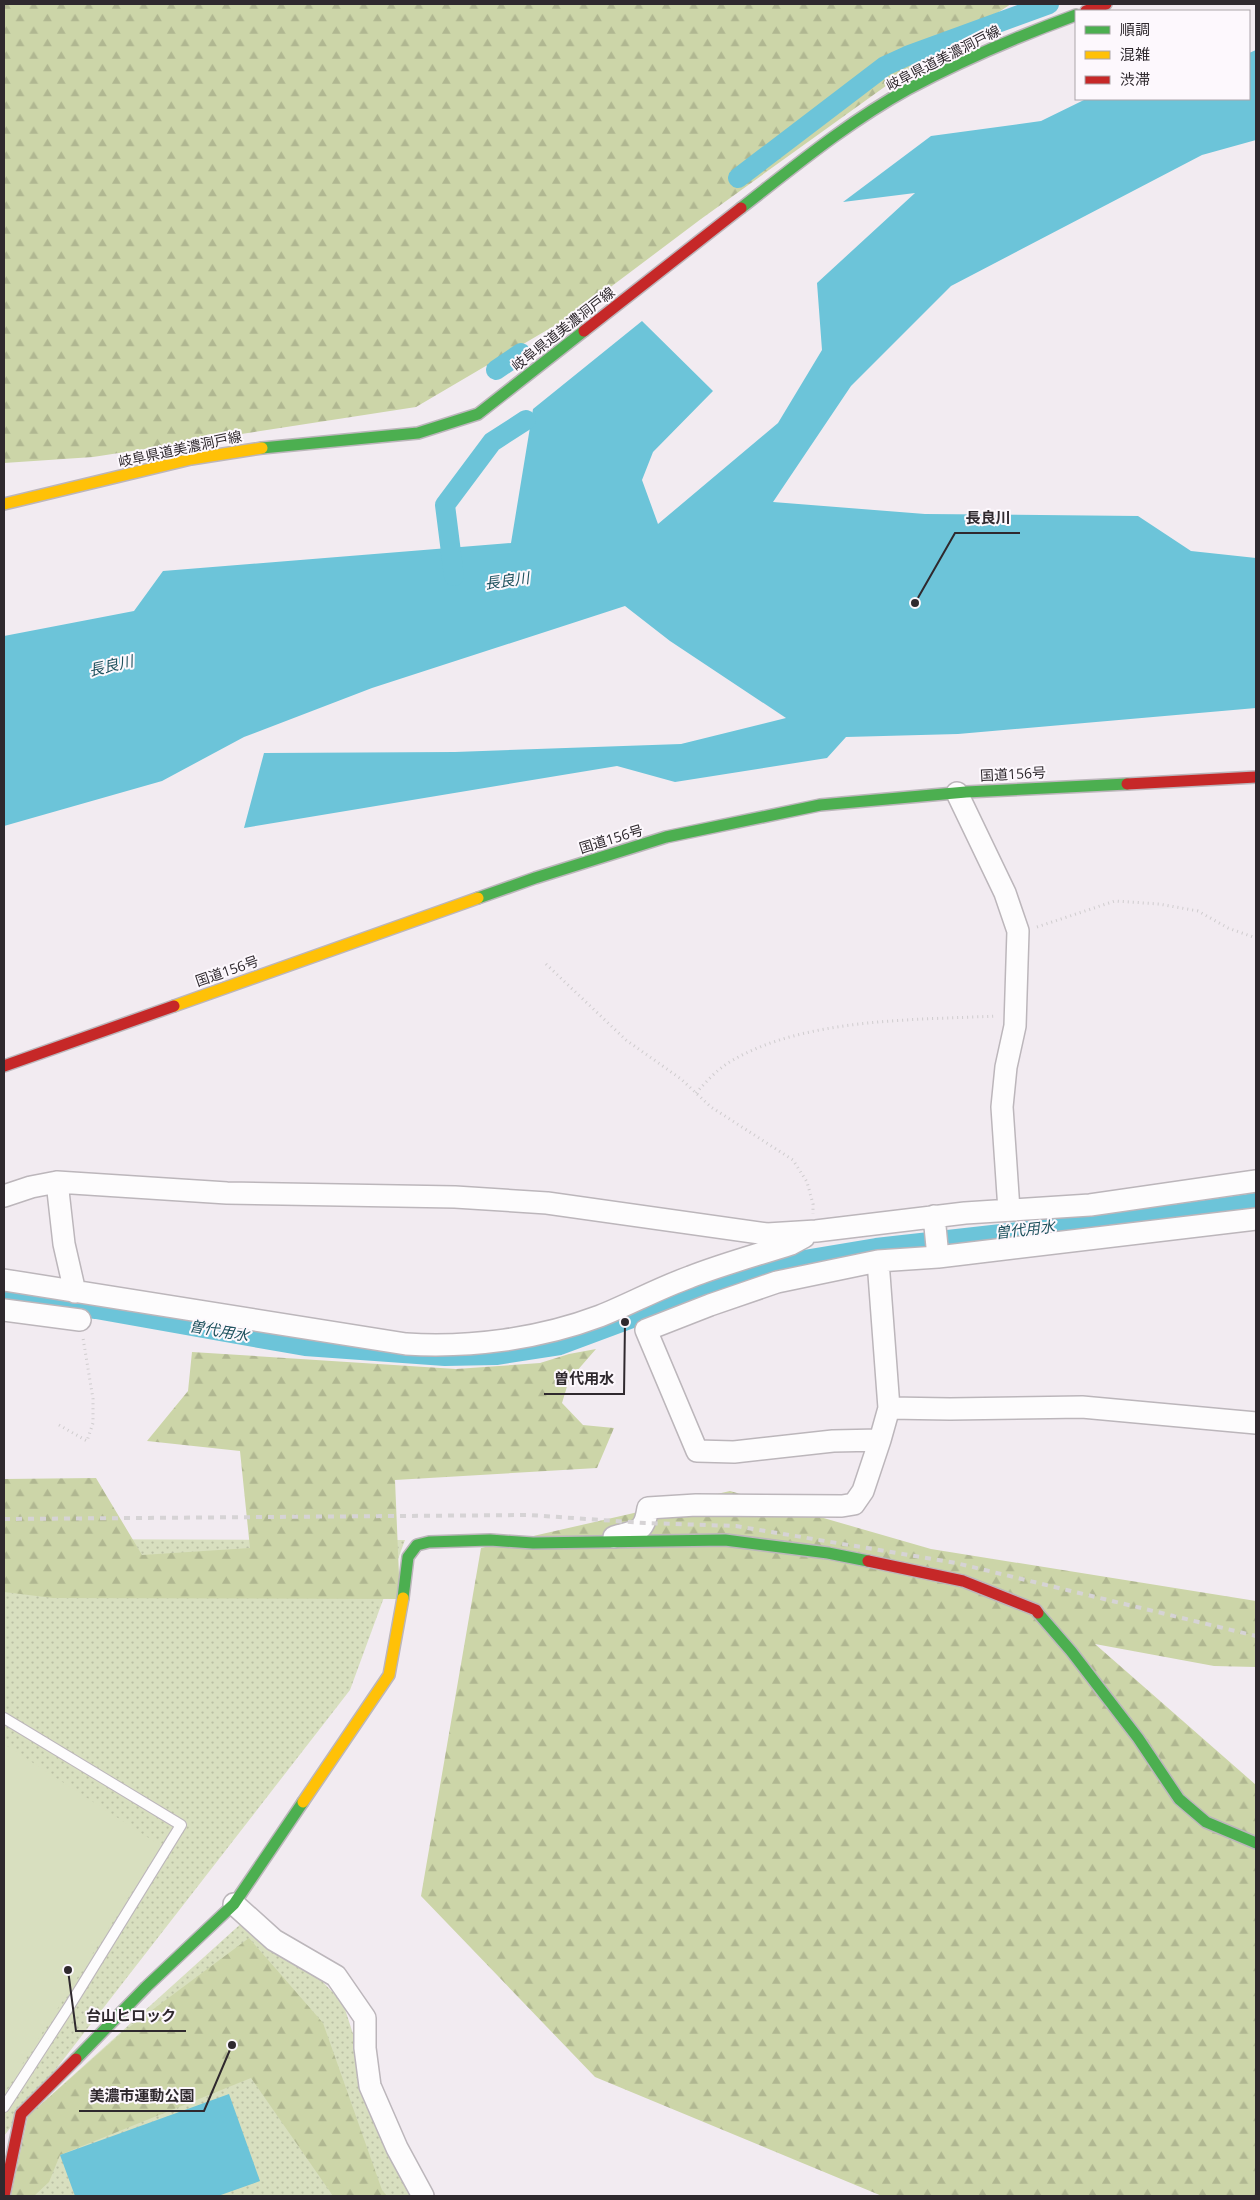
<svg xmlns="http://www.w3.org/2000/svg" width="1260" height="2200" viewBox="0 0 1260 2200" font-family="'Open Sans','Noto Sans JP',sans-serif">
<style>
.green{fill:url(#green-dots)}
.forest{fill:url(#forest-firs)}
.pitch{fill:#d8dfbf}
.water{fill:#6cc4d9}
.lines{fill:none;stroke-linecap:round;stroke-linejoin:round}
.canal{stroke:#6cc4d9;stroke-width:20}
.lane-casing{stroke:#bcb6bb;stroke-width:12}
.street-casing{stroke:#bcb6bb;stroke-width:24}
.fast-casing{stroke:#bcb6bb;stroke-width:14}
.slow-casing{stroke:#bcb6bb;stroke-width:14}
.jam-casing{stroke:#bcb6bb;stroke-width:14}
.path{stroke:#cfccce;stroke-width:3;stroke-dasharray:1 4;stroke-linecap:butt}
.lane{stroke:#fdfcfd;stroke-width:10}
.street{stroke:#fdfcfd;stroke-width:21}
.fast{stroke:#4caf50;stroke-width:11}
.slow{stroke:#ffc107;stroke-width:11}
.jam{stroke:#c62828;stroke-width:11}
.rail{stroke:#d6d3d5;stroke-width:4;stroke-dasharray:6 6;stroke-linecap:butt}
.labels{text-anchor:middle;stroke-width:4;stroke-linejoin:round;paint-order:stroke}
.street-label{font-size:14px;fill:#2f292e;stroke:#fdf8fd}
.water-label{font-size:15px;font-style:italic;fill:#1f525e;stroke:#fdf8fd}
.leader{fill:none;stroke:#2f292e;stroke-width:2}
.callout-dot{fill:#2f292e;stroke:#fdf8fd;stroke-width:2}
.callout-label{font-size:15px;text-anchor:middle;font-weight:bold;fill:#2f292e;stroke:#fdf8fd;stroke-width:4;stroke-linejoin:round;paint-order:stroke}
</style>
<defs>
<pattern id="green-dots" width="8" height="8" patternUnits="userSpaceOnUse" patternTransform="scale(1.25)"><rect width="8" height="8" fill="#d8dfbf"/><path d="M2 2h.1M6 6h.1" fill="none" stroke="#babfa4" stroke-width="1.8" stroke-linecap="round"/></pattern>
<pattern id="forest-firs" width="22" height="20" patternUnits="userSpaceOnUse" patternTransform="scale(1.25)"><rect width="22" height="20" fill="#ccd5a8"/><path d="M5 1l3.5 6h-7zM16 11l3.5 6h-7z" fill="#b0b791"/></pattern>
</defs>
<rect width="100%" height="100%" fill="#f2ebf1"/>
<path class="green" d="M4 1539 405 1540 350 1690 4 2136Z
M255 1911 343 2003 370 2086 423 2196H11L28 2116Z"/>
<path class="forest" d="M4 4H1011L890 83 701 219 576 313 416 407 93 457 4 463Z
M596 1349 569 1380 562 1403 583 1425 614 1428 597 1468 395 1480 400 1599 53 1598 4 1592V1479L96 1478 142 1555 250 1548 240 1451 147 1441 188 1391 192 1352 456 1369 540 1363 569 1354Z
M730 1491 931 1549 1256 1601V1667L1214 1666 1095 1644 1256 1785V2196H882L595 2077 421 1896 481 1548Z
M249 1938 323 2023 382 2190 387 2196H333L251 2078 60 2155 49 2182 34 2196H11L28 2116 124 2031Z"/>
<path class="pitch" d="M4 1744 161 1846 4 2093Z"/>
<path class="water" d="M1256 50V140L1202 155 951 286 851 386 773 502 925 514 1138 516 1191 551 1256 558V708L958 734 846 737 827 758 675 782 617 766 244 828 264 753 455 752 681 744 786 718 670 641 625 606 372 688 244 737 162 781 4 826V636L134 611 163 571 511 543 533 409 642 321 713 391 653 452 642 480 658 524 778 423 822 350 817 283 915 193 843 202 931 136 1041 121 1086 99H1249V53Z
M229 2094 260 2181 218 2196H75L60 2155Z"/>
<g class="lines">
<path class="canal" d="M738 178 885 66 907 56 1049 4
M496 370 521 353
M454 576 445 505 492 442 526 420
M4 1297 96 1309 305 1346 445 1356 496 1355 560 1345 689 1297 804 1260 876 1248 1178 1214 1256 1203"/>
<g class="lane-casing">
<path id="lane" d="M4 1718 181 1825 70 2005 4 2107"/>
</g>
<g class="street-casing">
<path id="street" d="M957 793 1005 893 1018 931 1015 1026 1006 1067 1002 1107 1009 1210
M57 1182 64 1244 75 1292
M4 1196 31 1187 57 1182 227 1193 455 1197 547 1203 767 1234 816 1231 965 1213 1090 1205 1256 1181
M934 1216 938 1257
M878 1261 889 1408 880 1440 833 1441 734 1452 697 1451 646 1330 710 1305 777 1282 878 1261 938 1257 1256 1219
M4 1280 406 1344C470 1348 539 1339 600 1316 630 1304 659 1288 690 1277 723 1264 757 1255 791 1244L804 1237
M4 1310 80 1320
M889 1408 950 1409 1082 1407 1256 1423
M614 1537C637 1530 644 1534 648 1508L696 1505 842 1506 854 1504 863 1491 880 1440
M234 1904 274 1940 336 1976 365 2018V2048L370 2086 397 2148 423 2196"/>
</g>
<g class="fast-casing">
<path id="fast" d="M741 208C795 166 848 122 908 89 962 60 1019 36 1076 15
M262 448 418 433 478 414 584 331
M478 898 535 878 666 837 820 805 966 792 1127 784
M403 1598 408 1557 417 1545 429 1542 490 1540 533 1543 725 1540 828 1553 868 1561
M1038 1613 1071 1651 1138 1738 1179 1799 1206 1822 1256 1843
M76 2059 146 1987 234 1904 303 1802"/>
</g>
<g class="slow-casing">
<path id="slow" d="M4 504 191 459 262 448
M174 1006 478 898
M303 1802 389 1675 403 1598"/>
</g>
<g class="jam-casing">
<path id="jam" d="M1086 11 1106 4
M584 331 741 208
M1127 784 1256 777
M4 1066 174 1006
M868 1561 963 1581 1036 1610 1038 1613
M4 2196 21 2114 76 2059"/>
</g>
<path class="path" d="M1037 927 1115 901 1159 904 1198 911 1228 928 1256 938
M546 964 626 1040 681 1079 711 1107 793 1160 807 1182 813 1204V1214
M696 1093C707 1081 718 1068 733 1060 806 1018 914 1020 997 1016
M59 1425 87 1441 93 1423V1399L83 1338"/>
<use href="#lane" class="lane"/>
<use href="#street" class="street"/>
<use href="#fast" class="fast"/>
<use href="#slow" class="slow"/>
<use href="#jam" class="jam"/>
<path class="rail" d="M4 1519 529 1515 645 1523 736 1526 956 1563 1256 1636"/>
</g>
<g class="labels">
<g class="street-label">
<text transform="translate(943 58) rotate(-27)" y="5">岐阜県道美濃洞戸線</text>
<text transform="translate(563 329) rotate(-38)" y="5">岐阜県道美濃洞戸線</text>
<text transform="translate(180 449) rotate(-12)" y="5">岐阜県道美濃洞戸線</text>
<text transform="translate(1013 774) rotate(-3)" y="5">国道156号</text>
<text transform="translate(611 839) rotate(-17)" y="5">国道156号</text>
<text transform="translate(227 971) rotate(-19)" y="5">国道156号</text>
</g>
<g class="water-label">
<text transform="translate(507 581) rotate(-8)" y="5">長良川</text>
<text transform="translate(111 666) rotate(-13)" y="5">長良川</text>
<text transform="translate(1025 1230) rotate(-7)" y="5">曽代用水</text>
<text transform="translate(219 1331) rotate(10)" y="5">曽代用水</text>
</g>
</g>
<path class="leader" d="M915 603L955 533H1020M625 1322L624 1394H544M68 1970L76 2031H186M232 2045L204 2111H79"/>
<g class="callout-dot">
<circle cx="915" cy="603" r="5"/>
<circle cx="625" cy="1322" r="5"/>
<circle cx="68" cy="1970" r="5"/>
<circle cx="232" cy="2045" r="5"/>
</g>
<g class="callout-label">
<text x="988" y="523">長良川</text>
<text x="584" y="1384">曽代用水</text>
<text x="131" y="2021">台山ヒロック</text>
<text x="142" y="2101">美濃市運動公園</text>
</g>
<rect width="1260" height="2200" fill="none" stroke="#2f292e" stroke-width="10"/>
<rect x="1075" y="10" width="175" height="90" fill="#fdf8fd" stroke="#aba5aa"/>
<rect x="1085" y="26" width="25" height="8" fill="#4caf50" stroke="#aba5aa"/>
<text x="1120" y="35" font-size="15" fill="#2f292e">順調</text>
<rect x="1085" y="51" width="25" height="8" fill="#ffc107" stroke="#aba5aa"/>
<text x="1120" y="60" font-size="15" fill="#2f292e">混雑</text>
<rect x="1085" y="76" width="25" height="8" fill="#c62828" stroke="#aba5aa"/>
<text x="1120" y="85" font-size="15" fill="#2f292e">渋滞</text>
</svg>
